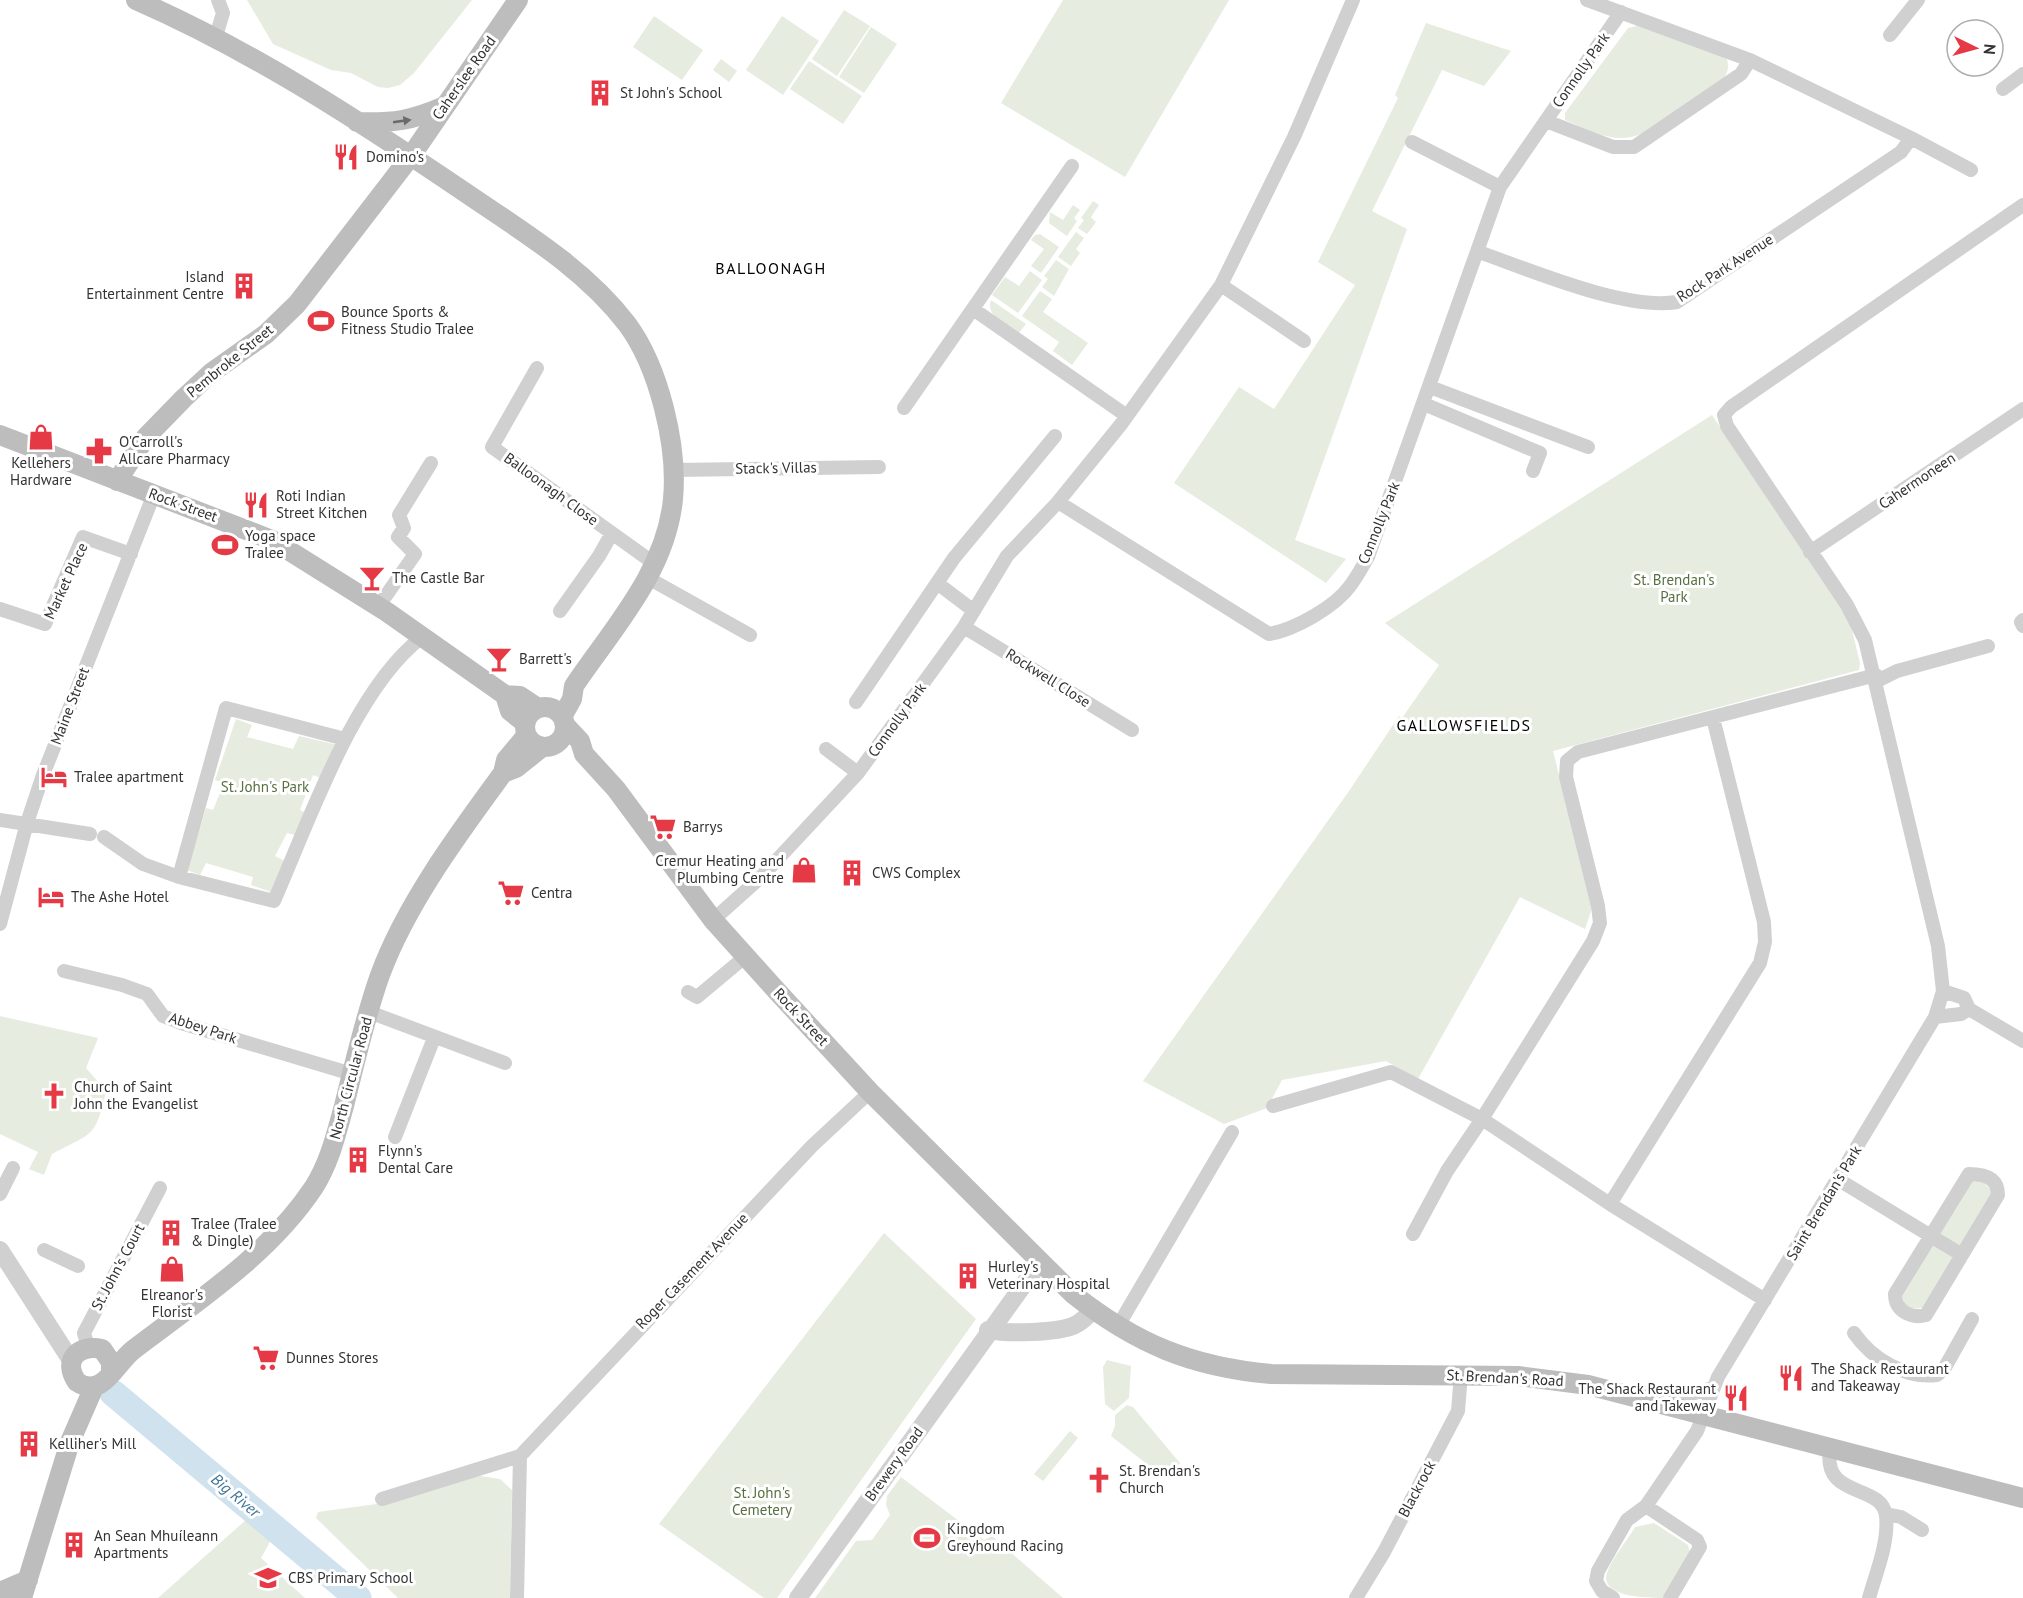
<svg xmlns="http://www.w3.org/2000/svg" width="2023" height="1598" viewBox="0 0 2023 1598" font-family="'PT Sans',sans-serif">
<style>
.green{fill:#e6ecdf}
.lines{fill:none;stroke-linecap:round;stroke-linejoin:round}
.river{stroke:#cfe2ee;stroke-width:27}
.minor{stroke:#d0d0d0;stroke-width:14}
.tertiary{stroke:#d0d0d0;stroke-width:18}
.secondary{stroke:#bdbdbd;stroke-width:20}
.oneway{fill:#6a6a6a}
.labels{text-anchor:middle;stroke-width:6;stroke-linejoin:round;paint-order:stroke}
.street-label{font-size:15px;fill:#333;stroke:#fff}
.poi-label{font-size:15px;fill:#333;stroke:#fff;text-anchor:start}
.park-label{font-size:15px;fill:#56703f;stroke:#fff}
.neighbourhood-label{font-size:16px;letter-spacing:1.5px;fill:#000;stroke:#fff}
.water-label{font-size:16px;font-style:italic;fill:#3f7597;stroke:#fff}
</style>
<rect width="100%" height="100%" fill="#fff"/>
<path class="green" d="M247 0H472L414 73 400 85 388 88 378 87 351 73 331 70 273 44Z
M1063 0H1229L1125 177 1001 103Z
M844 10 870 26 837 76 812 59Z
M654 16 703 50 682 80 633 47Z
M782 16 819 41 783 95 746 70Z
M1426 23 1511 51 1484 86 1442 70 1372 211 1407 229 1295 540 1346 559 1326 583 1174 483 1239 387 1274 409 1355 285 1318 262 1398 98 1395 95Z
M1637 26 1654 29 1726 56C1730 68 1728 73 1721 83L1641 134C1614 145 1591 131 1565 120V113L1628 28Z
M871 27 897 44 864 93 839 77Z
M721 59 737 71 729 82 713 70Z
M809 61 862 96 843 124 790 89Z
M1093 201 1099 205 1091 217 1096 222 1087 234 1078 228 1084 220 1081 218Z
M1073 205 1080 210 1074 218 1077 221 1067 236 1049 223 1050 212 1063 220Z
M1076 232 1084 238 1076 249 1080 253 1071 266 1058 257Z
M1040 234 1059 247 1041 273 1031 266 1044 249 1031 240 1035 235Z
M1056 260 1069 269 1054 296 1042 287 1048 279 1044 276Z
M1030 271 1042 280 1018 313 992 295 1005 277 1019 286Z
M1040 291 1052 299 1043 312 1088 343 1072 365 1053 351 1059 342 1022 316Z
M991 300 1026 324 1019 333C1007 325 985 316 991 300Z
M1712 415 1850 622 1860 663 1859 670 1553 751 1592 908 1585 929 1520 897 1418 1079 1386 1061 1282 1080 1267 1108 1224 1124 1143 1081 1349 791 1399 716 1402 718 1439 665 1385 623Z
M236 719 252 725 247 737 293 749 299 736 338 745 323 779 313 775 300 810 309 814 300 836 287 833 275 856 287 862 271 892 251 885 253 877 206 863 200 875 187 870 206 808 213 810 224 783 215 780Z
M0 1016 98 1038 86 1068 106 1091C95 1139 93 1132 52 1154L44 1175 29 1169 38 1152 0 1134Z
M1972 1180H1981L1993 1192 1962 1246H1957L1940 1235 1939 1230Z
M884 1233 976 1319 777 1598H764L659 1524Z
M1935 1245 1953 1255 1954 1260 1927 1307 1913 1309 1906 1306 1901 1294 1930 1246Z
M1107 1360 1131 1366 1129 1398 1114 1411 1105 1404 1103 1367Z
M1127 1405 1133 1407 1180 1463 1166 1479 1111 1436 1115 1426V1415Z
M1070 1431 1078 1438 1043 1481 1034 1474Z
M474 1475 500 1479 512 1490 510 1598H398L316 1518 318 1512 384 1503Z
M901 1477 984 1540 992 1536 1063 1598H815L856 1541 872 1540 890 1515 886 1505 887 1496Z
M247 1519 271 1540 261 1558 305 1598H158Z
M1654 1523 1688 1545 1690 1552 1665 1598C1650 1598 1599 1598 1607 1573 1612 1558 1627 1541 1635 1527Z"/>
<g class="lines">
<path class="river" d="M113 1393 358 1598"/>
<path class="minor" d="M1587 0 1750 60 1911 138 1971 170
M1890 35 1918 0
M216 36 223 13 218 0
M2003 89 2023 74
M1546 121 1613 147H1634L1741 74 1750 60
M1412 142 1500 187
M1479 252C1530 270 1626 311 1677 302L1901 152 1911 138
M1221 285 1304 341
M973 309 1127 416
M537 368 492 447 655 564
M1430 387 1588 447
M1424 404 1540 453 1533 471
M904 408 1072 166
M673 470 879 467
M1058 502 1269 634C1294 630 1335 607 1350 586 1357 577 1362 567 1368 557L1500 187 1621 12
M1810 552 2023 409
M648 578 750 635
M937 583 974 611
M378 607 415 554 398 537 404 528 399 515 431 463
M0 609 45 624 83 537 131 554
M560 611 599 556 612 533
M2023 620 2021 622 2023 626
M964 627 1132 730
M1877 681 1897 671 1988 646
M856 702 954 558 1055 436
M345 739 226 708 179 877 274 901C309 822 353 690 422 637
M826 749 858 773
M0 820 90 834
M104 837 143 864 179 877
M713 920 761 877 858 773 964 627 1007 556 1058 502 1122 423 1221 285 1294 137 1353 0
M0 924 27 823 43 775 154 494
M64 971 122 985 147 994 163 1016 181 1023 352 1074
M1943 991 1964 998 1969 1009 2023 1041
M688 992 697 997 746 956
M369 1012 505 1063
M1935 1017 1961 1014 1969 1009
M1273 1106 1391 1072 1482 1119 1610 1204 1765 1300
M395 1137 434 1038
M1969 1174C1985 1174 1998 1178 1998 1195L1926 1315C1911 1319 1895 1311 1895 1294Z
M1839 1180 1962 1255
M0 1194 13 1168
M1610 1204 1760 963 1765 942 1764 922 1713 718
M1413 1234 1447 1171 1482 1119 1593 941 1600 923 1598 906 1566 777 1567 761 1578 752 1876 675
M44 1250 78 1266
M1118 1326 1232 1132
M1854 1333C1872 1359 1905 1379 1937 1375L1944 1369 1972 1319
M88 1347 84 1333 160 1188
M1668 1405 1680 1397 1713 1388
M1830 1449C1822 1500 1882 1482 1886 1516 1889 1542 1876 1573 1869 1598
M382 1499 520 1456
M1646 1506 1697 1540 1700 1547 1670 1598
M1886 1514 1901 1517 1922 1530
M517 1598 520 1456 812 1146 870 1092
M1356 1598 1384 1552 1458 1411 1461 1374
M1613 1598 1602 1591 1596 1581 1598 1571 1627 1520 1646 1506 1697 1431 1718 1377 1935 1017 1943 991 1938 946 1865 640 1847 605 1727 426 1724 415 1731 407 2023 205"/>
<path class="tertiary" d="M0 1250 72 1362
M988 1330C1007 1334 1058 1333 1075 1325 1082 1322 1088 1315 1094 1310
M798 1598 1040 1262"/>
<path class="secondary" d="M136 0C253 51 361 122 466 193 523 232 584 268 627 324 659 367 678 446 673 499 666 572 613 628 574 686L572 699 562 717
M357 122C395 123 410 121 445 106
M0 435 272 540 387 612 505 695 520 696 538 708
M117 481 146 437 184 398 211 373 266 334 297 304 411 156 518 0
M505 695 510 711 525 723
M525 727a20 20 0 1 1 40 0a20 20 0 1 1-40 0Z
M565 725 580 741 584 754 616 789 713 920 775 989 870 1092 1073 1294C1136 1344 1192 1367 1271 1374L1518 1376 1588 1385 2023 1498
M503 773 516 768 541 748
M111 1372V1362L102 1349C78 1344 62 1360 77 1382 103 1399 115 1364 133 1350 197 1301 269 1255 314 1187 330 1162 336 1134 344 1106 355 1062 365 1017 380 975 406 904 459 833 503 773L506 760 526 736
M0 1592 28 1580
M22 1598 70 1442 94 1387"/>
</g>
<defs><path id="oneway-solid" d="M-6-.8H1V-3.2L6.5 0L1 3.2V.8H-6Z" transform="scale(1.5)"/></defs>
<use class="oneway" href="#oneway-solid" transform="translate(402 121) rotate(-8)"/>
<defs>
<g id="building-bare" transform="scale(2.07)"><path d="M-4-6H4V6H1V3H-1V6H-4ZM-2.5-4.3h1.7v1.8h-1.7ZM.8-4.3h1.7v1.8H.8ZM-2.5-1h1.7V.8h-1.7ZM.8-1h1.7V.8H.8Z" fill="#e63946" stroke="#fff" stroke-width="2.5" paint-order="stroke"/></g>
<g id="restaurant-bare" transform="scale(2.07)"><path d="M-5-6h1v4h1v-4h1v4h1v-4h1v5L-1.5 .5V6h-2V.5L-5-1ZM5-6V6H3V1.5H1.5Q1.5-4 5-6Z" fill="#e63946" stroke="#fff" stroke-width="2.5" paint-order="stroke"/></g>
<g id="stadium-bare" transform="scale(2.07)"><path d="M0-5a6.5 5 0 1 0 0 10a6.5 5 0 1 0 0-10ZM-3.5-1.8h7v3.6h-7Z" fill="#e63946" stroke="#fff" stroke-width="2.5" paint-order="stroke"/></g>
<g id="shop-bare" transform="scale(2.07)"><path d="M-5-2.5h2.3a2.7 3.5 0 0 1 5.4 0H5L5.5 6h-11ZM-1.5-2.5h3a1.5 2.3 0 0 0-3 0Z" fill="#e63946" stroke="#fff" stroke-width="2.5" paint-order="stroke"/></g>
<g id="pharmacy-bare" transform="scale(2.07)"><path d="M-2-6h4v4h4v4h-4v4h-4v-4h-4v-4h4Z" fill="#e63946" stroke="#fff" stroke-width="2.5" paint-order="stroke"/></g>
<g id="bar-bare" transform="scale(2.07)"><path d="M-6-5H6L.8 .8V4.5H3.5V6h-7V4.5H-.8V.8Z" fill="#e63946" stroke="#fff" stroke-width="2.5" paint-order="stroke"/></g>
<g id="hotel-bare" transform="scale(2.07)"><path d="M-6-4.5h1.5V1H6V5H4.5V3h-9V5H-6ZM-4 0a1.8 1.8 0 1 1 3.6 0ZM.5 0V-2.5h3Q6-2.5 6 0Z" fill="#e63946" stroke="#fff" stroke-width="2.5" paint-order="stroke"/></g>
<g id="supermarket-bare" transform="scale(2.07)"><path d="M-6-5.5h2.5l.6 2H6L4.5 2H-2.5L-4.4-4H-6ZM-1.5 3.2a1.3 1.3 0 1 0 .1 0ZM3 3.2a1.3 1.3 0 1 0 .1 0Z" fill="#e63946" stroke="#fff" stroke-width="2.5" paint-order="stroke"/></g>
<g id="church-bare" transform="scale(2.07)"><path d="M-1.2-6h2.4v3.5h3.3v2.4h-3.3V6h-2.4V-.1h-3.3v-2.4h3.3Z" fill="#e63946" stroke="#fff" stroke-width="2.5" paint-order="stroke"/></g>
<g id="school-bare" transform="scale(2.07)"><path d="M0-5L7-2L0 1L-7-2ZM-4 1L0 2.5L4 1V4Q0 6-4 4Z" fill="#e63946" stroke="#fff" stroke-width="2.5" paint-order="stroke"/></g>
</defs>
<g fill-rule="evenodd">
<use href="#building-bare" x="600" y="93"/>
<use href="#restaurant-bare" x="346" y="157"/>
<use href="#building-bare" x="244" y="286"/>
<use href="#stadium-bare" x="321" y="321"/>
<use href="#shop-bare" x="41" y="437"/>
<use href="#pharmacy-bare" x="99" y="451"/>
<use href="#restaurant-bare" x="256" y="505"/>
<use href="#stadium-bare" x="225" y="545"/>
<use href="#bar-bare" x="372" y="578"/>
<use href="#bar-bare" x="499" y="659"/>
<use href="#hotel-bare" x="54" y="777"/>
<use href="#supermarket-bare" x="663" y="827"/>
<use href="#shop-bare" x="804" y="870"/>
<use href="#building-bare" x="852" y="873"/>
<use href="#supermarket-bare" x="511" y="893"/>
<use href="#hotel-bare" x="51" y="897"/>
<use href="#church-bare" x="54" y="1096"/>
<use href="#building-bare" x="358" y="1160"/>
<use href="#building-bare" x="171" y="1233"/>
<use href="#shop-bare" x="172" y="1269"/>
<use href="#building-bare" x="968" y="1276"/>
<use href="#supermarket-bare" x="266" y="1358"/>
<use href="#restaurant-bare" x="1791" y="1378"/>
<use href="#restaurant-bare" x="1736" y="1398"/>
<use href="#building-bare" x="29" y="1444"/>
<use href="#church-bare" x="1099" y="1480"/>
<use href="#stadium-bare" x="927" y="1538"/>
<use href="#building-bare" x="74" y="1545"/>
<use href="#school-bare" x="268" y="1578"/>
</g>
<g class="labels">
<g class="street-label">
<text transform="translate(1581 70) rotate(-55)" y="5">Connolly Park</text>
<text transform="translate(464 78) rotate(-55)" y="5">Caherslee Road</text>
<text transform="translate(1725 268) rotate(-33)" y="5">Rock Park Avenue</text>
<text transform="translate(230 361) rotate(-39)" y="5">Pembroke Street</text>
<text transform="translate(776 468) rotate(-1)" y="5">Stack's Villas</text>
<text transform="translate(1917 481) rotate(-34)" y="5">Cahermoneen</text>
<text transform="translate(551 489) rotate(36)" y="5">Balloonagh Close</text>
<text transform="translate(183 505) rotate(20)" y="5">Rock Street</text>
<text transform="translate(1379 523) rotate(-68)" y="5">Connolly Park</text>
<text transform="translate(66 581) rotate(-65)" y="5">Market Place</text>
<text transform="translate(1048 678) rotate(32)" y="5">Rockwell Close</text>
<text transform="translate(70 706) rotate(-69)" y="5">Maine Street</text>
<text transform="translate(897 720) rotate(-54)" y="5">Connolly Park</text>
<text transform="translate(801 1017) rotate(47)" y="5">Rock Street</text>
<text transform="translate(203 1028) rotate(18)" y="5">Abbey Park</text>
<text transform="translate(351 1078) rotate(-75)" y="5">North Circular Road</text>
<text transform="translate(1824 1203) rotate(-59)" y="5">Saint Brendan's Park</text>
<text transform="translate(118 1267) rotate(-62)" y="5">St. John's Court</text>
<text transform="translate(692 1271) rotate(-46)" y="5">Roger Casement Avenue</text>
<text transform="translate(1505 1378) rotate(3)" y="5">St. Brendan's Road</text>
<text transform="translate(894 1464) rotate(-54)" y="5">Brewery Road</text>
<text transform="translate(1417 1489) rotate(-62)" y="5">Blackrock</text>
</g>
<g class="poi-label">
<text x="620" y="98">St John's School</text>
<text x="366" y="162">Domino's</text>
<text x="224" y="282" text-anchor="end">Island<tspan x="224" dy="17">Entertainment Centre</tspan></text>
<text x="341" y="317">Bounce Sports &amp;<tspan x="341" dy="17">Fitness Studio Tralee</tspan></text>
<text x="119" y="447">O'Carroll's<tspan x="119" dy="17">Allcare Pharmacy</tspan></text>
<text x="41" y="468" text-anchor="middle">Kellehers<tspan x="41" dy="17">Hardware</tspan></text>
<text x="276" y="501">Roti Indian<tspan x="276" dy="17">Street Kitchen</tspan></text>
<text x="245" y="541">Yoga space<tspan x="245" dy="17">Tralee</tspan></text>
<text x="392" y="583">The Castle Bar</text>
<text x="519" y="664">Barrett's</text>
<text x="74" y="782">Tralee apartment</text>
<text x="683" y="832">Barrys</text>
<text x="784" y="866" text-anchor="end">Cremur Heating and<tspan x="784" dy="17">Plumbing Centre</tspan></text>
<text x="872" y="878">CWS Complex</text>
<text x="531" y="898">Centra</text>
<text x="71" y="902">The Ashe Hotel</text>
<text x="74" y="1092">Church of Saint<tspan x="74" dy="17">John the Evangelist</tspan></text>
<text x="378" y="1156">Flynn's<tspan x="378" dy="17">Dental Care</tspan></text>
<text x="191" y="1229">Tralee (Tralee<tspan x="191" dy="17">&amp; Dingle)</tspan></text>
<text x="988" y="1272">Hurley's<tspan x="988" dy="17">Veterinary Hospital</tspan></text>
<text x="172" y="1300" text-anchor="middle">Elreanor's<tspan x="172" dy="17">Florist</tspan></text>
<text x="286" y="1363">Dunnes Stores</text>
<text x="1811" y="1374">The Shack Restaurant<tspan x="1811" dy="17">and Takeaway</tspan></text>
<text x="1716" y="1394" text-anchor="end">The Shack Restaurant<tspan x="1716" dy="17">and Takeway</tspan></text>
<text x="49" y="1449">Kelliher's Mill</text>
<text x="1119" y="1476">St. Brendan's<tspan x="1119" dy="17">Church</tspan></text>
<text x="947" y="1534">Kingdom<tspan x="947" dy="17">Greyhound Racing</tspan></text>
<text x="94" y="1541">An Sean Mhuíleann<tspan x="94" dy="17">Apartments</tspan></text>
<text x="288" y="1583">CBS Primary School</text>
</g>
<g class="park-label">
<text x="1674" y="585">St. Brendan's<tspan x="1674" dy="17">Park</tspan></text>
<text x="265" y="792">St. John's Park</text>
<text x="762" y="1498">St. John's<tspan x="762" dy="17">Cemetery</tspan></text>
</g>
<g class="neighbourhood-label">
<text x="771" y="274">BALLOONAGH</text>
<text x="1464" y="731">GALLOWSFIELDS</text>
</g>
<g class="water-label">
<text transform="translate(236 1495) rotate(40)" y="6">Big River</text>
</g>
</g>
<g transform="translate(1975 48) rotate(95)"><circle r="28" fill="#ffffff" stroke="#adadad" stroke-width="1.5"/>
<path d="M0-4.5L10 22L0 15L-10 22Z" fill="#e63946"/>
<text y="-9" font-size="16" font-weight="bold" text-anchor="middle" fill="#333333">N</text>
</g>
</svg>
